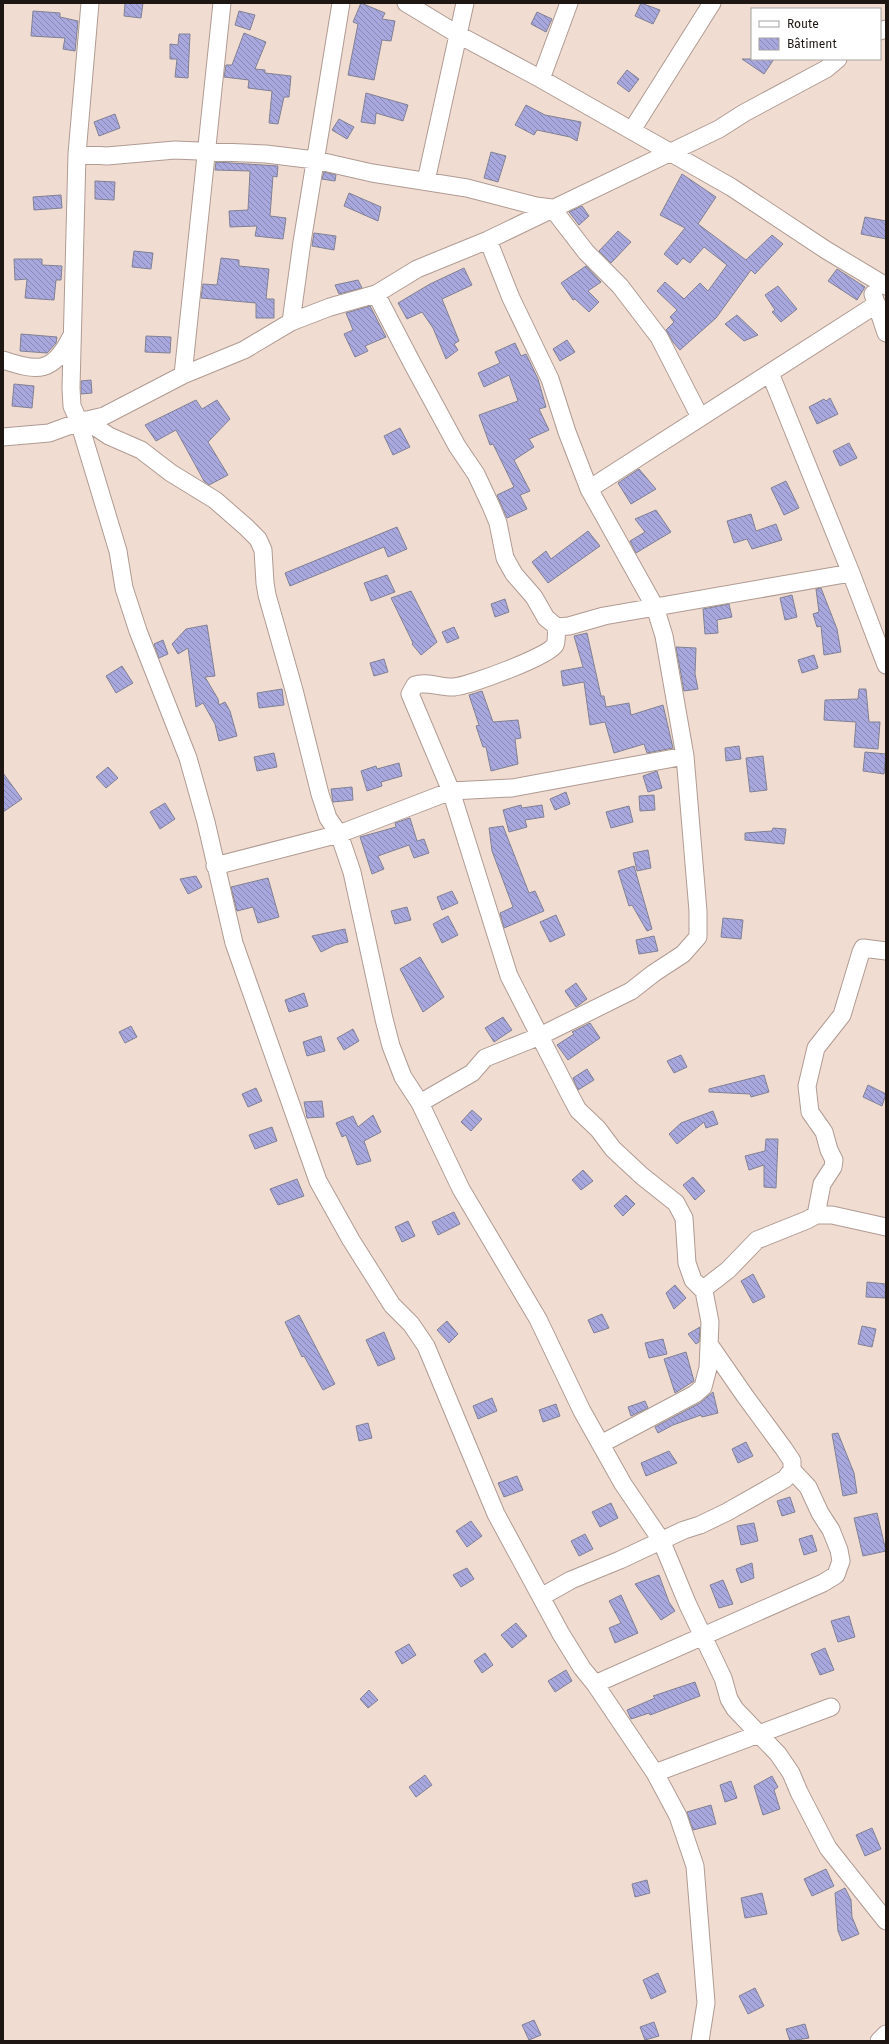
<svg xmlns="http://www.w3.org/2000/svg" width="889" height="2044" viewBox="0 0 889 2044" font-family="'Fira Sans',sans-serif">
<style>
.building{fill:url(#building-back-hatch);stroke:#818193}
.lines{fill:none;stroke-linecap:round;stroke-linejoin:round}
.minor-casing{stroke:#af9b92;stroke-width:19}
.minor{stroke:#fff;stroke-width:17}
</style>
<defs>
<pattern id="building-back-hatch" width="6" height="6" patternUnits="userSpaceOnUse"><rect width="6" height="6" fill="#a8a8df"/><path d="M-1 5l2 2M0 0l6 6M5-1l2 2" fill="none" stroke="#8888b3"/></pattern>
</defs>
<rect width="100%" height="100%" fill="#f1dcd2"/>
<path class="building" d="M125 3H143L141 18 124 16Z
M361 3 385 13 382 19 395 21 391 41 382 40 374 80 348 75 358 24 353 22Z
M641 3 660 10 653 24 635 16Z
M33 11 60 13V17L78 21 75 51 63 49 65 38 31 36Z
M239 11 255 15 250 30 235 25Z
M537 12 552 19 546 32 531 24Z
M244 33 266 42 255 69 265 70V73L291 76 289 97H284L278 124 269 123 272 91 248 88 249 80 224 77 226 65H232Z
M179 34H190L188 78 175 77 177 59H170V44L178 45Z
M742 59H774L764 74Z
M627 70 639 79 629 92 617 83Z
M366 93 408 105 403 121 376 113 375 124 361 122Z
M526 105 545 115 581 122 577 141 570 137 537 130 534 135 515 125Z
M115 114 120 128 99 136 94 122Z
M339 119 354 127 347 139 332 130Z
M491 152 506 156 498 182 484 178Z
M216 162 278 166 277 177 273 176 270 216 286 218 283 239 255 236 257 226 230 227 229 211 248 210 250 171 215 170Z
M324 172 336 175 335 181 322 179Z
M682 174 716 197 698 224 746 260 772 235 783 244 755 274 751 270 716 318 680 350 673 342 666 330 674 322 670 317 677 310 657 291 665 282 684 299 700 283 708 291 727 265 704 247 690 263 683 258 677 265 664 254 685 228 660 215Z
M95 181 115 182 114 200 95 199Z
M349 193 381 207 378 221 344 206Z
M61 195 62 208 34 210 33 197Z
M582 206 589 216 579 225 569 212Z
M865 217 886 221V239L861 234Z
M618 231 631 242 611 263 599 251Z
M314 233 336 236 334 250 312 246Z
M134 251 153 253 151 269 132 267Z
M221 258 239 260V266L269 269 266 299H274V318H256V303L201 298 203 284 217 285Z
M14 259H42V265L62 266 61 280H56L54 300 25 298 27 279 15 280Z
M586 266 601 282 588 291 599 302 589 312 575 299 573 300 561 283Z
M464 268 472 285 442 299 459 341 454 344 458 350 446 359 433 328 422 312 407 319 398 303 430 284Z
M837 269 865 287 857 300 828 281Z
M358 280 362 288 339 294 335 285Z
M778 286 797 309 781 322 772 312 775 310 765 295Z
M370 306 386 337 365 346 368 351 355 357 344 334 353 330 346 313Z
M737 315 758 335 744 341 725 324Z
M21 334 57 337 56 343 47 353 20 351Z
M146 336 171 337 170 353 145 352Z
M567 340 575 352 560 361 553 349Z
M515 343 521 356 526 354 538 379 546 407 539 409 549 430 529 439 534 447 514 460 530 491 520 495 527 509 507 518 497 495 514 487 493 444 490 445 479 415 518 401 509 375 484 387 478 373 500 363 495 352Z
M91 380 92 393 81 394V381Z
M14 384 34 386 32 408 12 406Z
M830 398 838 414 817 424 809 407 824 399 826 401Z
M196 400 202 409 217 400 230 419 208 442 228 475 209 485 204 481 176 430 156 441 145 425Z
M400 428 410 447 393 455 384 436Z
M849 443 857 458 840 466 833 451Z
M639 469 656 489 631 504 618 483Z
M786 481 799 508 784 515 771 488Z
M656 510 671 532 636 553 630 541 645 532 635 519Z
M751 514 756 531 776 524 782 540 752 549 747 539 734 543 727 521Z
M397 527 407 549 388 557 384 547 290 586 285 573Z
M588 531 600 546 548 583 532 562 546 551 551 559Z
M387 575 395 592 371 601 364 583Z
M821 588 837 629 841 652 824 655 821 626 817 627 813 614 819 612 816 589Z
M411 591 437 642 421 655 412 644 413 643 391 598Z
M792 595 797 617 785 620 780 598Z
M505 599 509 612 495 617 491 604Z
M729 604 732 617 717 620 718 633 705 634 703 609Z
M207 625 215 676 205 677 218 699 219 705 225 702 230 711 237 736 219 741 215 724 203 703 196 707 188 648 178 654 172 644 186 629Z
M454 627 459 638 447 643 442 632Z
M587 633 601 696H604L606 707 629 703 631 715 663 705 673 748 647 753 644 744 614 753 605 722 590 725 584 682 563 686 561 671 583 667 574 636Z
M163 640 168 654 159 658 154 644Z
M676 647 696 648 695 674 698 689 684 691Z
M814 655 818 668 802 673 798 660Z
M384 659 388 672 374 676 370 663Z
M122 666 133 683 116 693 106 676Z
M282 689 284 705 259 708 257 693Z
M859 689H866L869 722H880L878 749 854 747 856 722 824 720 825 700 858 699Z
M482 691 493 722 518 720 521 738 515 739 518 764 491 771 486 747H483L476 726 479 725 469 695Z
M739 746 741 759 726 761 725 748Z
M865 752 886 754 884 774 863 771Z
M274 753 277 767 257 771 254 757Z
M763 756 767 790 750 792 746 758Z
M399 763 402 776 381 782 382 786 367 791 361 771 376 766 377 769Z
M108 767 118 778 106 788 96 777Z
M657 771 662 788 648 792 643 776Z
M3 773 22 799 3 812Z
M352 787 353 800 333 802 331 789Z
M566 792 570 804 555 810 550 799Z
M654 795 655 810 640 811 639 796Z
M165 803 175 819 160 829 150 812Z
M521 805 522 808 542 805 544 817 525 820 527 827 509 832 503 810Z
M629 806 633 822 611 828 606 812Z
M410 818 417 841 424 839 429 853 414 858 409 845 378 856 384 869 372 874 360 837 396 827 395 823Z
M503 826 529 893 535 891 544 911 504 928 500 913 513 907 492 851 489 828Z
M773 828 786 829 784 844 745 840V833L772 831Z
M648 850 651 868 637 871 633 853Z
M634 866 652 929 647 931 632 905 629 906 618 871Z
M196 876 202 887 188 894 180 879Z
M268 878 279 917 258 923 253 907 237 911 231 887Z
M452 891 458 903 442 910 437 897Z
M407 907 411 920 395 924 391 911Z
M556 915 565 935 550 942 540 922Z
M448 916 458 935 442 943 433 924Z
M723 918 743 920 741 939 721 937Z
M345 929 348 942 335 945 321 952 312 936Z
M654 936 658 951 639 954 636 940Z
M420 957 444 997 423 1012 400 969Z
M576 983 587 999 576 1007 565 991Z
M304 993 308 1006 289 1012 285 1000Z
M503 1017 512 1030 494 1042 485 1028Z
M590 1023 600 1038 568 1060 557 1045 574 1034 572 1032Z
M131 1026 137 1037 125 1043 119 1032Z
M353 1029 359 1041 344 1050 337 1038Z
M321 1036 325 1051 307 1056 303 1042Z
M681 1055 687 1067 674 1073 667 1061Z
M587 1069 594 1080 578 1090 573 1078Z
M764 1075 769 1092 751 1097 750 1094 709 1092V1089Z
M868 1085 886 1094 882 1106 863 1097Z
M256 1088 262 1101 248 1107 242 1094Z
M322 1101 324 1117 307 1118 304 1102Z
M472 1110 482 1119 471 1131 461 1122Z
M713 1111 718 1124 706 1128 704 1122 677 1144 669 1134 681 1123Z
M373 1115 381 1132 364 1141 371 1161 357 1165 346 1135 342 1137 336 1123 353 1116 358 1127Z
M272 1127 277 1141 255 1149 249 1135Z
M766 1139H778L776 1188 764 1187V1165L749 1170 745 1156 765 1151Z
M583 1170 593 1181 581 1190 572 1180Z
M693 1177 705 1191 695 1200 683 1185Z
M297 1179 304 1196 278 1205 270 1189Z
M626 1195 635 1204 623 1216 614 1206Z
M454 1212 460 1224 438 1235 432 1222Z
M408 1221 415 1236 402 1242 395 1227Z
M753 1274 765 1297 753 1303 741 1281Z
M867 1282 886 1284 885 1298 866 1297Z
M675 1285 686 1298 674 1309 666 1293Z
M602 1314 609 1328 594 1333 588 1320Z
M299 1315 335 1384 323 1390 304 1356 302 1357 285 1322Z
M447 1321 458 1334 449 1343 437 1330Z
M862 1326 876 1329 872 1347 858 1344Z
M700 1327 699 1342 696 1344 688 1334Z
M384 1332 395 1359 378 1366 366 1340Z
M663 1339 667 1354 649 1358 645 1343Z
M686 1352 694 1381 675 1393 664 1359Z
M713 1392 718 1413 702 1417 701 1415 673 1425 658 1433 655 1427 700 1403Z
M492 1398 497 1411 478 1419 473 1406Z
M645 1401 648 1408 631 1416 628 1407Z
M556 1404 560 1416 543 1422 539 1410Z
M368 1423 372 1438 359 1441 356 1426Z
M838 1433 854 1473 857 1493 843 1496 832 1434Z
M746 1442 753 1456 738 1463 732 1449Z
M669 1451 677 1463 646 1476 641 1463Z
M517 1476 523 1490 504 1497 498 1483Z
M790 1497 795 1512 782 1516 777 1501Z
M611 1503 618 1518 600 1527 592 1512Z
M877 1513 886 1551 863 1556 854 1518Z
M471 1521 482 1536 467 1547 456 1531Z
M754 1523 758 1541 741 1545 737 1526Z
M585 1534 593 1549 579 1556 571 1541Z
M812 1535 817 1551 804 1555 799 1539Z
M752 1563 754 1578 741 1583 736 1569Z
M467 1568 474 1579 461 1587 453 1575Z
M659 1575 669 1602 675 1611 661 1620 635 1584Z
M723 1580 733 1604 719 1608 710 1585Z
M621 1595 638 1633 615 1643 609 1628 621 1623 609 1601Z
M849 1616 855 1637 838 1642 831 1621Z
M516 1623 527 1636 512 1648 501 1635Z
M409 1644 416 1655 402 1664 395 1652Z
M825 1648 834 1670 820 1675 811 1654Z
M485 1653 493 1665 482 1673 474 1661Z
M566 1670 572 1681 555 1692 548 1681Z
M695 1682 700 1696 650 1715 649 1713 631 1719 627 1710 655 1698 653 1696Z
M369 1690 378 1700 368 1708 360 1699Z
M425 1775 432 1785 416 1797 409 1787Z
M772 1776 778 1787 774 1790 780 1809 763 1815 754 1786Z
M731 1781 737 1798 725 1802 720 1785Z
M711 1805 716 1824 693 1830 687 1812Z
M872 1828 881 1849 865 1856 856 1835Z
M826 1869 834 1886 812 1896 804 1879Z
M647 1880 650 1893 635 1897 632 1884Z
M845 1888 851 1900 852 1917 859 1934 842 1941 838 1931 835 1893Z
M762 1893 767 1914 745 1918 741 1898Z
M658 1973 666 1992 651 1999 643 1980Z
M755 1988 764 2006 748 2014 739 1996Z
M534 2020 541 2035 529 2040 522 2025Z
M654 2022 659 2036 645 2040 640 2027Z
M805 2024 809 2038 790 2041 786 2029Z"/>
<g class="lines">
<g class="minor-casing">
<path id="minor" d="M90 3 77 154 71 388 72 406 79 422 118 551 124 588 138 631 188 758 206 822 234 943 318 1181 351 1240 392 1305 411 1324 426 1346 496 1514 561 1634 582 1668 595 1684 655 1773 678 1816 695 1866 706 2003 700 2041
M406 3 457 34 541 79 731 187 826 250 886 286
M880 31 886 29
M541 79 569 3
M632 130 712 3
M77 154 107 156 175 150 266 154 315 160 372 173 467 188 536 206 552 208 586 252 620 286 659 337 700 417
M426 181 465 3
M376 294 412 363 457 446 476 474 491 506 498 523 505 558 514 574 534 597 546 618 557 627 569 626 604 616 851 573
M873 294 886 333
M291 322 302 242 341 3
M3 360C38 372 53 373 71 337
M770 373 851 573 886 665
M183 375 222 3
M85 420 109 436 141 450 171 473 215 500 246 527 258 539 263 550 265 583 267 595 294 690 320 794 328 818 339 834 352 872 384 1019 391 1046 403 1077 420 1103 461 1189 538 1319 582 1411 623 1484 661 1540 688 1605 723 1678 729 1699 735 1709 778 1754 791 1773 799 1792 828 1848 886 1921
M3 437 49 433 79 422 104 416 183 375 244 350 291 322 330 307 376 294 417 269 488 240 719 129 744 113 826 69 838 59
M589 489 877 304
M557 627C556 632 557 640 555 645 550 656 468 686 454 687 441 688 427 681 415 685L410 694 451 791 509 976 571 1097 578 1110 598 1129 613 1149 642 1176 676 1203 684 1218 687 1263 693 1280 704 1291 710 1322 708 1368 703 1387 695 1394 601 1444
M215 866 339 834 451 791 512 788 685 756
M420 1103 472 1073 485 1058 540 1036 631 991 654 973 683 954 698 937V911L685 756 664 636 655 607 589 489 567 432 550 379 511 298 488 240
M816 1215 822 1184 833 1167 834 1160 829 1150 824 1132 810 1112 807 1086 816 1048 842 1015 861 952 863 948 886 951
M704 1291 706 1287 728 1270 757 1240 807 1220 816 1215H832L886 1227
M541 1597 571 1580 620 1560 684 1530 700 1525 727 1512 785 1479 792 1470
M595 1684 823 1583 836 1575 841 1561 839 1550 831 1530 820 1513 808 1487 792 1470V1461L784 1449 745 1396 709 1344
M655 1773 831 1707
M879 2041 886 2034"/>
</g>
<use href="#minor" class="minor"/>
</g>
<rect width="889" height="2044" fill="none" stroke="#1d1612" stroke-width="8"/>
<rect x="751" y="8" width="130" height="52" fill="#ffffff" stroke="#a5a2a0"/>
<rect x="759" y="21" width="20" height="6" fill="#ffffff" stroke="#a5a2a0"/>
<text x="787" y="28" font-size="12" fill="#1d1612">Route</text>
<rect x="759" y="38" width="20" height="12" fill="url(#building-back-hatch)" stroke="#a5a2a0"/>
<text x="787" y="48" font-size="12" fill="#1d1612">Bâtiment</text>
</svg>
